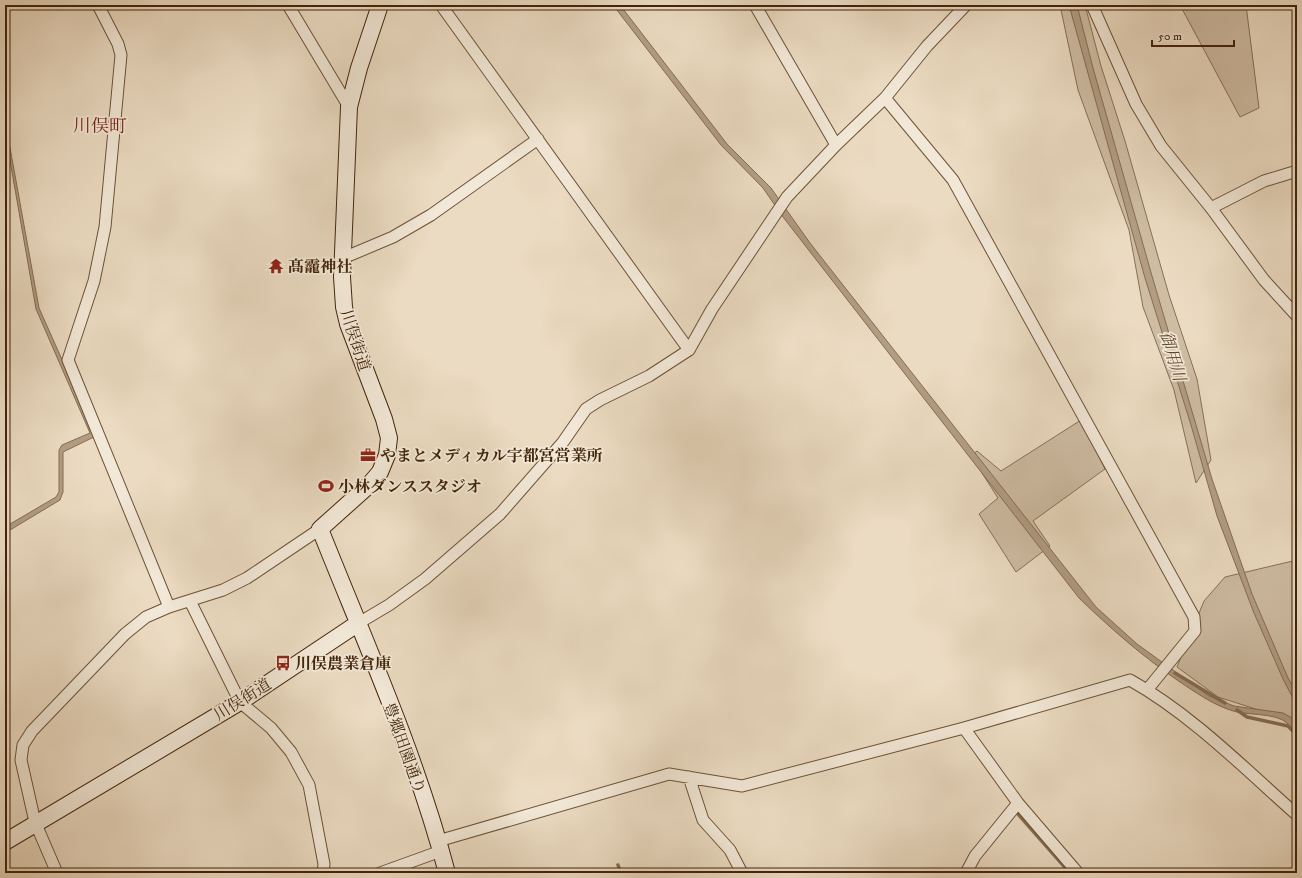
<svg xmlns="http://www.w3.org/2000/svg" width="1302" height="878" viewBox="0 0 1302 878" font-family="'IM FELL DW Pica','Noto Serif JP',serif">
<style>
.green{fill:#cebca3;stroke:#887056}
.water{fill:#b29d83;stroke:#856d52}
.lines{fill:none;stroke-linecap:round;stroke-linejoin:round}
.stream{stroke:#856d52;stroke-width:3.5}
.street-casing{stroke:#6c5237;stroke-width:13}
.secondary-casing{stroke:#422409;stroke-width:18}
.street{stroke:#f2e8d7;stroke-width:11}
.secondary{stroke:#f2e8d7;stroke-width:16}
.labels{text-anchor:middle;stroke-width:3.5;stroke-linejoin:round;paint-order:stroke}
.poi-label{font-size:16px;font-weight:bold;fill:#422409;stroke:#f2e8d7;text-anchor:start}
.street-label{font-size:16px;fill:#422409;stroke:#f2e8d7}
.water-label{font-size:17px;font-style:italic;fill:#64482e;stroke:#f2e8d7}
.quarter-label{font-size:18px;fill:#7a1f14;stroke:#f2e8d7}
</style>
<rect width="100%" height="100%" fill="#ebdbc2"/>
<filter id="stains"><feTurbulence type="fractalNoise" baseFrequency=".005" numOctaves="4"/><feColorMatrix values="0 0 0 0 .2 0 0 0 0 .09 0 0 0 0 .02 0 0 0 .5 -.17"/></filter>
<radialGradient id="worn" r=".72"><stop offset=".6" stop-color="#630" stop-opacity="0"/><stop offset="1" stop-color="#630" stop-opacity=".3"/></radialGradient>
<path class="green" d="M1060 5H1085L1101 66 1125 141 1169 295 1197 379 1211 460 1196 483 1174 390 1143 307 1129 230 1078 90Z
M1180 5H1246L1259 108 1240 117Z
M1081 420 1105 469 1033 521 1050 546 1016 572 979 514 998 498 971 456 977 451 1001 471Z
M1297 560V732L1290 720 1218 697 1177 667 1204 601 1225 577Z"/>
<path class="water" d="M613 5H620L727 144 771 188 810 243 1096 607 1137 644 1209 696 1234 706 1283 713 1294 719 1297 723V738C1294 733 1291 726 1287 723 1275 712 1245 716 1230 710 1212 704 1195 692 1180 682 1143 657 1110 628 1079 598L783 217 763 188 721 145Z
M1069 5H1077L1093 68 1152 276 1212 479 1252 594 1288 678 1297 694V706L1283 679 1254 613 1217 516 1191 425 1145 278Z
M5 120 39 308 96 436 63 452V492L60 500 5 533V527L56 497 59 492V450L62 445 90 433 36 309 5 132Z"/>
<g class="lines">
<path class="stream" d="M1175 673 1225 703
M1237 710 1247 717 1288 726 1297 735
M1018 814 1070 873
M618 865 621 873"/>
<g class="street-casing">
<path id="street" d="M98 5 118 44 121 55 105 227 94 281 68 360 169 607
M288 5 349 107
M441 5 689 350
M755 5 836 145
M1092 5 1136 104 1161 146 1211 208 1264 280 1297 316
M885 98 953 180 1194 617 1195 631 1147 690
M1211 208 1264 181 1297 171
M343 256H348L393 237 431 215 538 139
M190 601 240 702 271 728 291 752 309 785 324 864 323 873
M357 624 389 605 425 579 500 514 563 442 586 409 600 400 649 376 689 350 712 309 787 197 836 145 885 98 927 46 966 5
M964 728 1018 803 1078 873
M689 777 703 820 730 850 742 873
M438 841 669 774 742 786 964 728 1130 680C1192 715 1244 768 1297 815
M57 873 35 822 21 760 23 745 32 731 125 634 146 617 169 607 223 590 247 578 320 529
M380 873 441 851
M966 873 975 856 1018 803"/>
</g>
<g class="secondary-casing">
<path id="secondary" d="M380 5 359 68 349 107 342 277 344 307 348 324 384 419 389 438 387 455 380 472 368 486 320 529C365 642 416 755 447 873
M5 842 240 702 357 624"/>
</g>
<use href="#street" class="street"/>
<use href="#secondary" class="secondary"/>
</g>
<defs>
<g id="temple-bare" transform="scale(1.2)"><path d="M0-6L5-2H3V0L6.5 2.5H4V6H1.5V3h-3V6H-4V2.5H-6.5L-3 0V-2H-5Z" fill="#8f2418" stroke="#f2e8d7" stroke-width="2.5" paint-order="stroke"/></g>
<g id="office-bare" transform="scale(1.2)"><path d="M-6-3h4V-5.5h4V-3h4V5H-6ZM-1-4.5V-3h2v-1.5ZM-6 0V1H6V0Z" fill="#8f2418" stroke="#f2e8d7" stroke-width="2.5" paint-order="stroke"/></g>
<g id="stadium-bare" transform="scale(1.2)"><path d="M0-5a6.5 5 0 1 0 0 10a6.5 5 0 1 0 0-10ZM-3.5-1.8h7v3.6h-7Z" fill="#8f2418" stroke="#f2e8d7" stroke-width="2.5" paint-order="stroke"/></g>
<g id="bus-bare" transform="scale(1.2)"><path d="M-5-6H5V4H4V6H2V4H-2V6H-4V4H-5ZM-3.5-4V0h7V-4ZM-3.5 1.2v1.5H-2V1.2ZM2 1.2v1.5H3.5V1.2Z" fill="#8f2418" stroke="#f2e8d7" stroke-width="2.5" paint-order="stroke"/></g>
</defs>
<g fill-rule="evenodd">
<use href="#temple-bare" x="276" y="266"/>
<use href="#office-bare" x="368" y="455"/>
<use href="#stadium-bare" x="326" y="486"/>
<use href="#bus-bare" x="283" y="663"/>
</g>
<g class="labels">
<g class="poi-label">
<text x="288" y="272">髙靇神社</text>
<text x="380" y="461">やまとメディカル宇都宮営業所</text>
<text x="338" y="492">小林ダンススタジオ</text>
<text x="295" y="669">川俣農業倉庫</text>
</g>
<g class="street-label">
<text transform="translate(356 340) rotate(72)" y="6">川俣街道</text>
<text transform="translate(242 699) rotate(-32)" y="6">川俣街道</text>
<text transform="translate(405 748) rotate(70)" y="6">豊郷田園通り</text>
</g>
<g class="water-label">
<text transform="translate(1173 356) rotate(73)" y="6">御用川</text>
</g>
<g class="quarter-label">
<text x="100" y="132">川俣町</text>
</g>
</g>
<rect width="1302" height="878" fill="none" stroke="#ebdbc2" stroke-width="20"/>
<rect x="6" y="6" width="1290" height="866" fill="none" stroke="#422409" stroke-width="2"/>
<rect x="10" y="10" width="1282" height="858" fill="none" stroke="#422409"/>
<path d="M1152 40v6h82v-6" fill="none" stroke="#422409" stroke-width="2"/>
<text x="1158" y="40" font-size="12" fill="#422409" stroke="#f2e8d7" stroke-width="3" paint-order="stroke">50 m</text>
<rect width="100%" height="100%" filter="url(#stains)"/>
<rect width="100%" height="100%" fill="url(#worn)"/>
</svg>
